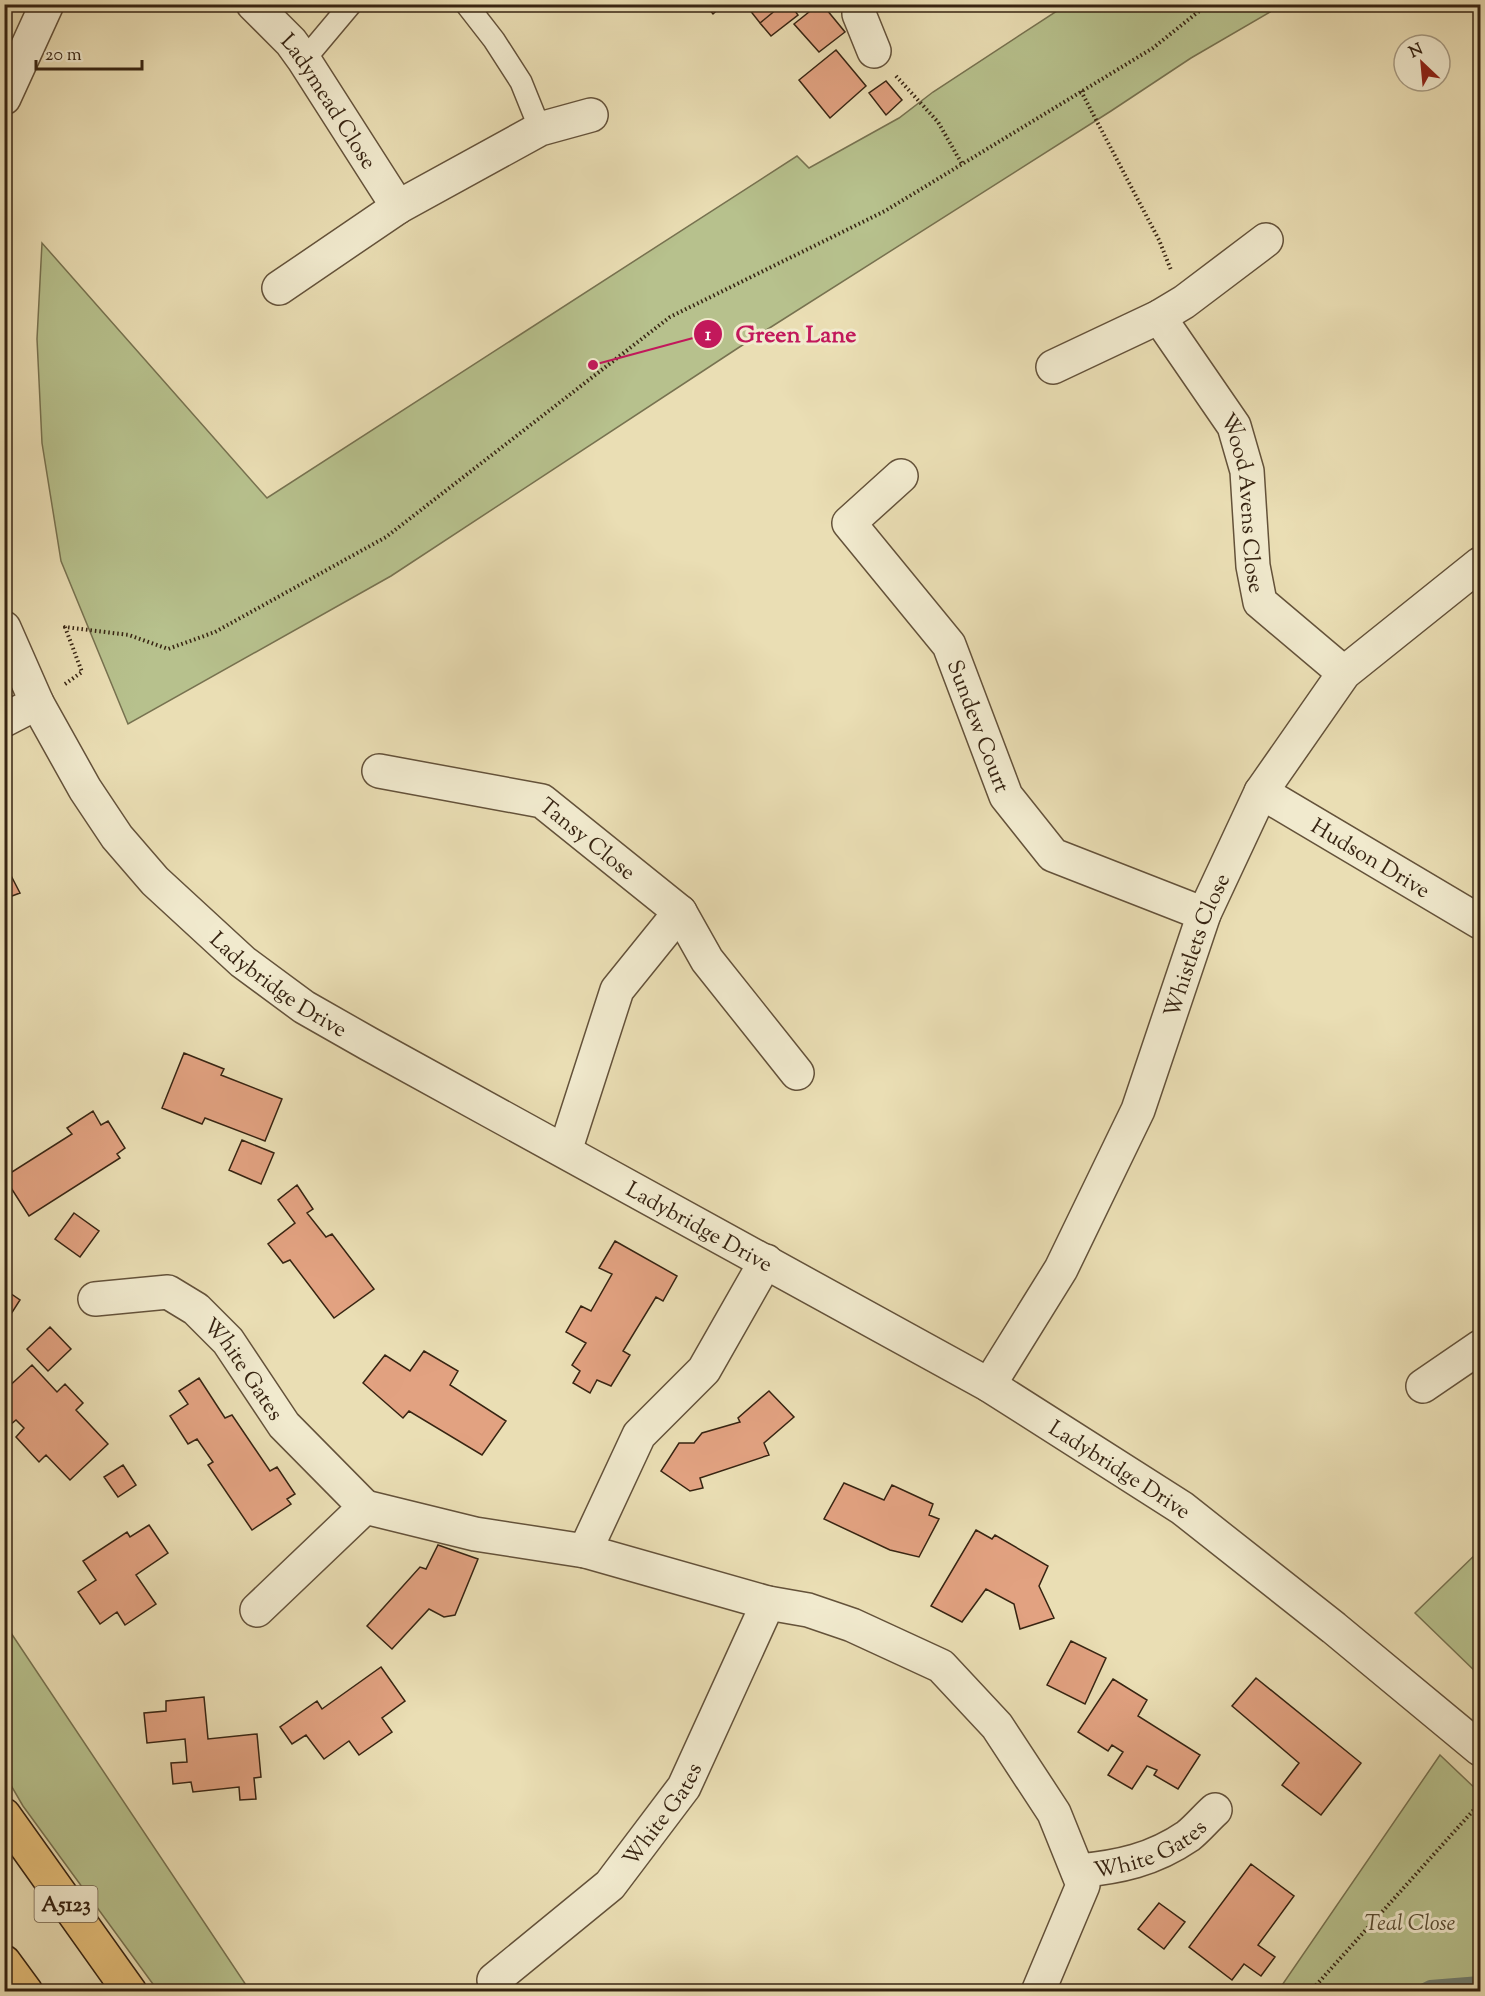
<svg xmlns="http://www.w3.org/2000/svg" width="1485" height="1996" viewBox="0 0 1485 1996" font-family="'Sorts Mill Goudy',serif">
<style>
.green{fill:#b7c18d;stroke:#777250;stroke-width:1.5}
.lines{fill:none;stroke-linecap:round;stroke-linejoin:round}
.stream{stroke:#717f72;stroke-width:10}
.building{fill:#e2a281;stroke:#372412;stroke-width:1.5}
.service-casing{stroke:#64523a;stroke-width:24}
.minor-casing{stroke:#64523a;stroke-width:36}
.tertiary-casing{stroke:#64523a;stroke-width:36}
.trunk-casing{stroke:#372412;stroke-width:36}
.path{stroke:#372412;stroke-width:4;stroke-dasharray:1.5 3;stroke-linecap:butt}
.service{stroke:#f1eace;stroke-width:21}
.minor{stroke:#f1eace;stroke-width:33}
.tertiary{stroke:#f1eace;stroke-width:33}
.trunk{stroke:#e5bf7a;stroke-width:33}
.labels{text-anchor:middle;stroke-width:6;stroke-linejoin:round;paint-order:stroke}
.shield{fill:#f1eace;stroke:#6f5f4a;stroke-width:1.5}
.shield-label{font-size:21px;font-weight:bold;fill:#372412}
.street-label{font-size:22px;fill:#372412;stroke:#f1eace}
.park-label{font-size:22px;font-style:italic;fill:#574b31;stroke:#f1eace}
.leader{fill:none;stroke:#c2185b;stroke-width:2}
.callout-dot{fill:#c2185b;stroke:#f1eace;stroke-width:2}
.mark-label{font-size:18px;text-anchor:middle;font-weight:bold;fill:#fff}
.callout-label{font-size:24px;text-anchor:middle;font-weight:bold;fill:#c2185b;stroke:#f1eace;stroke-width:6;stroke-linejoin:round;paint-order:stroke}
</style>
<rect width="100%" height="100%" fill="#eadeb4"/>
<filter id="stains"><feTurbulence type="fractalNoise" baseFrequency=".00333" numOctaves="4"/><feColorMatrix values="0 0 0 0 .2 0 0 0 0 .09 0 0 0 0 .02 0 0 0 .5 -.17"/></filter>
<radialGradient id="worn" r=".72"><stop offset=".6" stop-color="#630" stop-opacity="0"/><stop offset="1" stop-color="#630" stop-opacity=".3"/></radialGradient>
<path class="green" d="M1066 5H1282L1191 58 1111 111 738 348 391 576 128 724 61 561 42 443 37 339 42 243 267 498 797 156 809 168 899 118 933 92Z
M1480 1550V1676L1415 1613Z
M5 1624 250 1991H158L23 1806 5 1775Z
M1440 1755 1480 1793V1991H1278Z"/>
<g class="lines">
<path class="stream" d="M1416 1992 1430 1985 1480 1981"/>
</g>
<path class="building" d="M705 4H724L713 14Z
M745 4H783L760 23Z
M783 4H790L798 15 771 36 760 23Z
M819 4H822L845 32 819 52 794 24Z
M836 50 866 86 830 118 799 80Z
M886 81 902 100 886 115 869 93Z
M4 862 20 893 4 899Z
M184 1053 224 1069 221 1075 282 1099 265 1141 205 1118 202 1124 162 1108Z
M93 1111 101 1125 108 1121 125 1148 117 1154 120 1158 29 1216 4 1177 72 1134 67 1128Z
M242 1140 274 1153 261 1184 229 1170Z
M297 1185 313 1209 307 1213 326 1237 332 1234 374 1289 334 1318 290 1260 283 1263 268 1244 295 1223 278 1200Z
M74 1213 99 1231 80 1257 55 1239Z
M615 1241 677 1276 663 1301 656 1297 623 1351 630 1355 611 1386 597 1380 590 1393 573 1383 580 1371 572 1365 586 1343 566 1332 581 1306 591 1311 612 1274 599 1268Z
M4 1289 20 1300 4 1325Z
M50 1327 71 1349 48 1371 27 1349Z
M424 1351 458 1371 450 1385 506 1421 482 1455 409 1411 403 1418 363 1383 385 1355 410 1371Z
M32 1365 57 1392 65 1384 83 1403 76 1410 108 1444 70 1480 46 1455 39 1462 16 1437 24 1428 16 1420 4 1430V1391Z
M199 1378 225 1418 232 1415 270 1471 277 1467 295 1494 287 1499 291 1504 252 1530 208 1465 213 1462 197 1439 188 1444 170 1416 188 1404 179 1391Z
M769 1391 794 1417 764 1443 769 1455 700 1478 703 1488 690 1491 661 1471 679 1443H694L702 1433 740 1422 738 1418Z
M123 1465 136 1485 118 1497 104 1477Z
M844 1483 884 1500 892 1485 933 1504 929 1515 939 1519 919 1557 890 1550 824 1519Z
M149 1525 168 1553 136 1575 156 1604 125 1625 117 1612 100 1624 78 1592 96 1580 83 1561 127 1532 130 1537Z
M976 1530 992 1539 995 1535 1048 1566 1039 1586 1054 1618 1020 1629 1014 1604 986 1589 962 1622 931 1606Z
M438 1545 478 1559 455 1615 444 1617 429 1609 392 1649 367 1626 420 1567 426 1569Z
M1071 1641 1106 1658 1085 1704 1047 1685Z
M381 1667 405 1701 382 1718 392 1732 359 1755 349 1741 324 1759 306 1735 292 1744 280 1727 317 1701 322 1709Z
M1256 1678 1361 1763 1321 1815 1282 1785 1299 1763 1232 1706Z
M1113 1679 1147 1700 1138 1716 1200 1755 1178 1789 1154 1775 1157 1770 1147 1766 1132 1789 1108 1775 1123 1752 1112 1745 1108 1751 1078 1732Z
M204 1697 208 1739 257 1734 261 1777 254 1778 256 1799 240 1800 239 1787 193 1792 191 1782 173 1784 171 1763 187 1762 185 1739 147 1743 144 1713 166 1711V1701Z
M1251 1864 1294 1896 1258 1945 1275 1957 1261 1976 1244 1964 1232 1980 1189 1947Z
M1159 1903 1185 1922 1164 1949 1138 1929Z"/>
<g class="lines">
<g class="service-casing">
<path id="service" d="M466 4 494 40 521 82 540 129
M304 60 351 4"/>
</g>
<g class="minor-casing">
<g id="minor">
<path id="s1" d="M253 4 291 42 304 60 398 207"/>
<path d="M859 4V14L874 51"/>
<path d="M279 288 398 207 540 129 591 115"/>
<path id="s2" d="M1159 317 1234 426 1247 471 1253 566 1260 602 1344 673"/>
<path d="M1053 367 1159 317 1184 302 1266 240"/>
<path id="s3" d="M901 476 849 523 949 645 1006 796 1053 855 1204 914"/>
<path d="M4 720 37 703"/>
<path id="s4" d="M379 771 542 801 680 912 707 960 797 1073"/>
<path id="s5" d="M1261 792 1480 922"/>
<path d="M565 1151 617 990 680 912"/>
<path id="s6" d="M95 1299 168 1292 196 1309 228 1341 284 1425 365 1507 257 1610"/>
<path id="s7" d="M989 1385 1061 1269 1138 1110 1204 914 1261 792 1344 673 1480 564"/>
<path d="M1423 1386 1480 1347"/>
<path d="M365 1507 475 1534 585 1551 768 1603 808 1610 852 1625 941 1666 997 1726 1054 1813 1083 1885 1038 1992"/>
<path d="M585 1551 639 1435 704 1370 766 1261"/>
<path id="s8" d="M1078 1871C1119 1867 1153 1860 1188 1836 1197 1829 1206 1818 1215 1810"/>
<path id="s9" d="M494 1980 610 1885 684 1787 768 1603"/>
</g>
</g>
<g class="tertiary-casing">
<g id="tertiary">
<path d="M4 98 47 4"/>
<path id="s10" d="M4 628 37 703 85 789 117 837 155 881 243 962 304 1007 369 1044 989 1385 1182 1508 1334 1628 1480 1749"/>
</g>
</g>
<g class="trunk-casing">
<path id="trunk" d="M4 1815 130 1992
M4 1962 26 1992"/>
</g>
<path class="path" d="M896 76 938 122 962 164
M1081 91 1159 240 1171 270
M65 684 82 672 65 627 129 635 168 649 215 632 386 537 670 317 885 211 1153 48 1208 4
M1310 1992 1480 1803"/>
<use href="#service" class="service"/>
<use href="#minor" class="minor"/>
<use href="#tertiary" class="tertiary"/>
<use href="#trunk" class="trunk"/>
</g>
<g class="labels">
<rect class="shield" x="34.5" y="1886" width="63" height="36" rx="4.5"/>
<g class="shield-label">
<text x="66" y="1911">A5123</text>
</g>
<g class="street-label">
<text dy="8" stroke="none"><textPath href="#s1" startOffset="124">Ladymead Close</textPath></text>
<text dy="8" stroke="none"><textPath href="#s2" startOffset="210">Wood Avens Close</textPath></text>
<text dy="8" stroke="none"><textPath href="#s3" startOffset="314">Sundew Court</textPath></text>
<text dy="8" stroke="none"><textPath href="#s4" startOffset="225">Tansy Close</textPath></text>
<text dy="8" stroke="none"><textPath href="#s5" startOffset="128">Hudson Drive</textPath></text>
<text dy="8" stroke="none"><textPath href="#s7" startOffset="488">Whistlets Close</textPath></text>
<text dy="8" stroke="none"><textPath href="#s10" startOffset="458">Ladybridge Drive</textPath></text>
<text dy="8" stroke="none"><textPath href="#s10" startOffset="944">Ladybridge Drive</textPath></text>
<text dy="8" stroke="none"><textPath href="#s6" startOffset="183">White Gates</textPath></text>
<text dy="8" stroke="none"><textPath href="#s10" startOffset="1430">Ladybridge Drive</textPath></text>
<text dy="8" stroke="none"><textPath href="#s9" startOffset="238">White Gates</textPath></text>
<text dy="8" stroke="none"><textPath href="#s8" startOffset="76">White Gates</textPath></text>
</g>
<g class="park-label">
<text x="1410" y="1930">Teal Close</text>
</g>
</g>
<path class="leader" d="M593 365L708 334"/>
<g class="callout-dot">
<circle cx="593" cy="365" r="6"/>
<circle cx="708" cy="334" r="15"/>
</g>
<g class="mark-label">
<text x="708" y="340">1</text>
</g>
<g class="callout-label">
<text x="796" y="342">Green Lane</text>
</g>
<rect width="1485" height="1996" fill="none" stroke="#eadeb4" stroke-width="24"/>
<rect x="6" y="6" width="1473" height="1984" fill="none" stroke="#372412" stroke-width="3"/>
<rect x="12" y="12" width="1461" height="1972" fill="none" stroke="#372412" stroke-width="1.5"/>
<g transform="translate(1422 63) rotate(334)"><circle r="28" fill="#f1eace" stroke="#a79b83" stroke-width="1.5"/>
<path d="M0-4.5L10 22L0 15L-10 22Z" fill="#8f2418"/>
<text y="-9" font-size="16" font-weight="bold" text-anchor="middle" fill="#372412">N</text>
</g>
<path d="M36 60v9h106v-9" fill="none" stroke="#372412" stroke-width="3"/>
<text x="45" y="60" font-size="18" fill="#372412" stroke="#f1eace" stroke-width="4.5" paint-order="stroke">20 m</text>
<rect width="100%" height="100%" filter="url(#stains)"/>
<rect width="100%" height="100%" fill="url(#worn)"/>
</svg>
